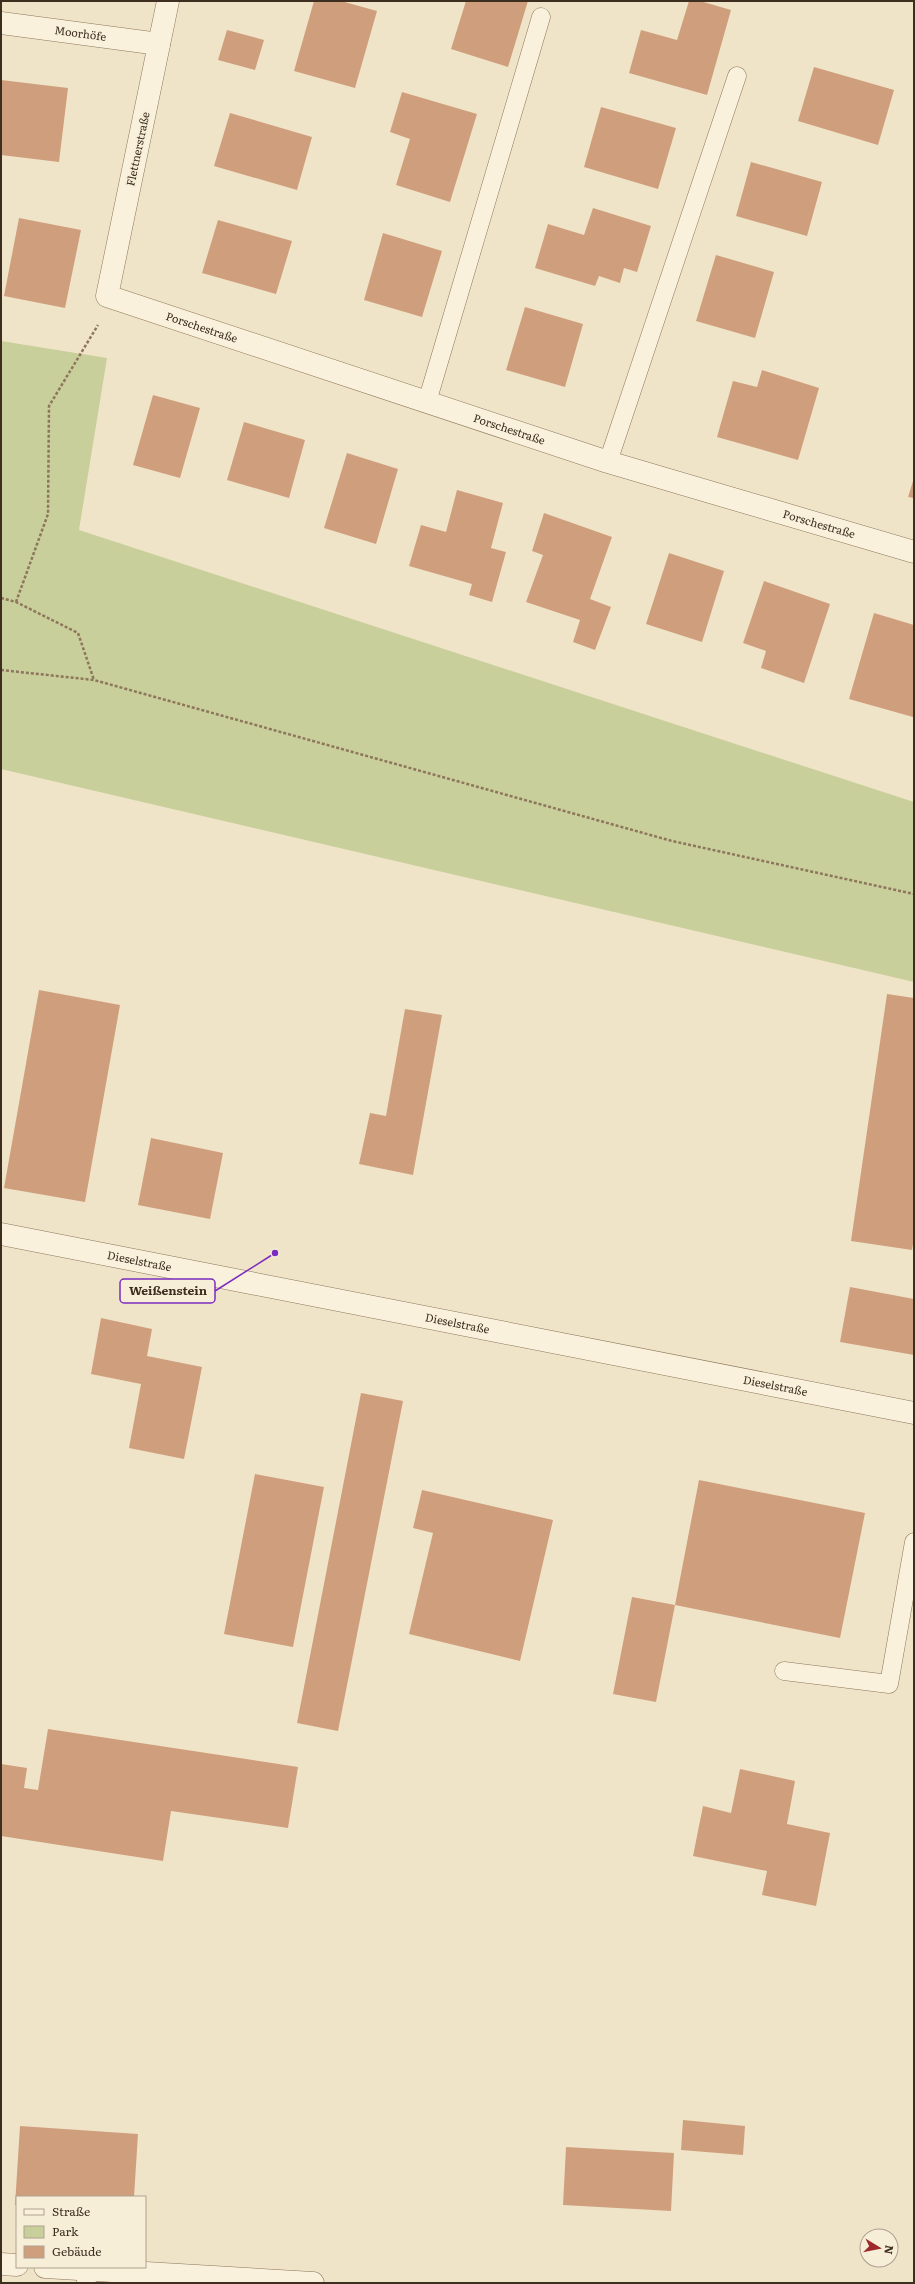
<svg xmlns="http://www.w3.org/2000/svg" width="915" height="2284" viewBox="0 0 915 2284" font-family="Literata,serif">
<style>
.green{fill:#c9cf9b}
.building{fill:#cf9f7d}
.lines{fill:none;stroke-linecap:round;stroke-linejoin:round}
.service-casing{stroke:#8d765c;stroke-width:19}
.minor-casing{stroke:#8d765c;stroke-width:23}
.path{stroke:#8d765c;stroke-width:2.5;stroke-dasharray:3 2;stroke-linecap:butt}
.service{stroke:#faf1dc;stroke-width:18}
.minor{stroke:#faf1dc;stroke-width:22}
.labels{text-anchor:middle;stroke-width:3.5;stroke-linejoin:round;paint-order:stroke}
.street-label{font-size:11px;fill:#3d2e20;stroke:#f7eed8}
.leader{fill:none;stroke:#7b2cbf;stroke-width:1.5}
.callout-dot{fill:#7b2cbf;stroke:#f7eed8;stroke-width:1.5}
.callout{fill:#f7eed8;stroke:#7b2cbf;stroke-width:1.5}
.callout-label{font-size:12px;text-anchor:middle;font-weight:bold;fill:#3d2e20}
</style>
<rect width="100%" height="100%" fill="#f0e4c8"/>
<path class="green" d="M1 341 107 358 79 530 914 802V982L1 769Z"/>
<path class="building" d="M314 1H341L377 11 355 88 294 71Z
M466 1H528L508 67 451 49Z
M689 1H700L731 10 707 95 629 73 641 30 677 40Z
M227 30 264 40 255 70 218 60Z
M814 67 894 90 878 145 798 121Z
M1 80 68 88 59 162 1 155Z
M402 92 477 114 450 202 396 185 410 139 390 132Z
M601 107 676 128 658 189 584 167Z
M230 113 312 137 297 190 214 166Z
M751 162 822 182 807 236 736 216Z
M593 208 651 226 637 272 624 268 620 283 599 276 595 286 535 268 548 224 584 235Z
M19 218 81 230 65 308 4 296Z
M218 220 292 241 276 294 202 273Z
M383 233 442 251 422 317 364 300Z
M716 255 774 272 755 338 696 321Z
M525 307 583 324 565 387 506 370Z
M762 370 819 388 798 460 717 437 733 381 757 387Z
M153 395 200 408 180 478 133 465Z
M244 422 305 440 289 498 227 480Z
M347 453 398 469 376 544 324 528Z
M914 478V498L908 497Z
M457 490 503 503 491 548 506 552 492 602 469 595 472 584 409 566 421 525 446 532Z
M544 513 612 537 590 599 611 607 595 650 573 642 580 620 526 602 543 555 532 551Z
M669 553 724 571 702 642 646 624Z
M764 581 830 604 804 683 761 668 766 651 743 643Z
M874 613 914 625 913 717 849 699Z
M39 990 120 1005 85 1202 4 1188Z
M887 994 914 998V1238L912 1250 851 1241Z
M405 1009 442 1015 413 1175 359 1164 370 1113 386 1116Z
M151 1138 223 1153 210 1219 138 1205Z
M850 1287 914 1299V1355L840 1342Z
M101 1318 152 1329 147 1356 202 1367 184 1459 129 1448 141 1384 91 1374Z
M361 1393 403 1401 338 1731 297 1723Z
M255 1474 324 1487 293 1647 224 1634Z
M699 1480 865 1513 840 1638 675 1605Z
M422 1490 553 1520 520 1661 409 1634 433 1533 413 1528Z
M632 1597 675 1605 656 1702 613 1694Z
M48 1729 298 1767 288 1828 171 1811 163 1861 1 1836V1764L27 1768 24 1788 38 1790Z
M740 1769 795 1781 787 1824 830 1833 816 1906 762 1895 767 1871 693 1856 703 1806 731 1813Z
M683 2120 745 2126 743 2155 681 2150Z
M20 2126 138 2134 134 2197H17V2205H15Z
M566 2147 674 2153 671 2211 563 2205Z"/>
<g class="lines">
<g class="service-casing">
<path id="service" d="M427 402 541 17
M608 462 737 76
M784 1671 889 1684 914 1542
M83 2269 87 2283"/>
</g>
<g class="minor-casing">
<g id="minor">
<path id="s1" d="M168 1 107 296 608 462 914 552"/>
<path id="s2" d="M1 23 159 44"/>
<path id="s3" d="M1 1234 914 1413"/>
<path d="M1 2264 17 2265"/>
<path d="M45 2267 313 2283"/>
</g>
</g>
<path class="path" d="M1 598 16 602 78 633 94 680
M16 602 48 514 49 406 98 325
M1 670 94 680 672 841 914 894"/>
<use href="#service" class="service"/>
<use href="#minor" class="minor"/>
</g>
<g class="labels">
<g class="street-label">
<text dy="4" stroke="none"><textPath href="#s2" startOffset="80">Moorhöfe</textPath></text>
<text transform="translate(138 149) rotate(-78)" y="4">Flettnerstraße</text>
<text dy="4" stroke="none"><textPath href="#s1" startOffset="401">Porschestraße</textPath></text>
<text dy="4" stroke="none"><textPath href="#s1" startOffset="725">Porschestraße</textPath></text>
<text dy="4" stroke="none"><textPath href="#s1" startOffset="1049">Porschestraße</textPath></text>
<text dy="4" stroke="none"><textPath href="#s3" startOffset="141">Dieselstraße</textPath></text>
<text dy="4" stroke="none"><textPath href="#s3" startOffset="465">Dieselstraße</textPath></text>
<text dy="4" stroke="none"><textPath href="#s3" startOffset="789">Dieselstraße</textPath></text>
</g>
</g>
<path class="leader" d="M275 1253L215 1291"/>
<circle class="callout-dot" cx="275" cy="1253" r="4"/>
<rect class="callout" x="120" y="1279" width="95" height="24" rx="4"/>
<g class="callout-label">
<text x="168" y="1295">Weißenstein</text>
</g>
<rect width="915" height="2284" fill="none" stroke="#3d2e20" stroke-width="4"/>
<rect x="16" y="2196" width="130" height="72" fill="#f7eed8" stroke="#ada18e"/>
<rect x="24" y="2209" width="20" height="6" fill="#faf1dc" stroke="#ada18e"/>
<text x="52" y="2216" font-size="12" fill="#3d2e20">Straße</text>
<rect x="24" y="2226" width="20" height="12" fill="#c9cf9b" stroke="#ada18e"/>
<text x="52" y="2236" font-size="12" fill="#3d2e20">Park</text>
<rect x="24" y="2246" width="20" height="12" fill="#cf9f7d" stroke="#ada18e"/>
<text x="52" y="2256" font-size="12" fill="#3d2e20">Gebäude</text>
<g transform="translate(879 2248) rotate(100)"><circle r="19" fill="#f7eed8" stroke="#ada18e"/>
<path d="M0-3L7 15L0 10L-7 15Z" fill="#9e2a2b"/>
<text y="-6" font-size="11" font-weight="bold" text-anchor="middle" fill="#3d2e20">N</text>
</g>
</svg>
